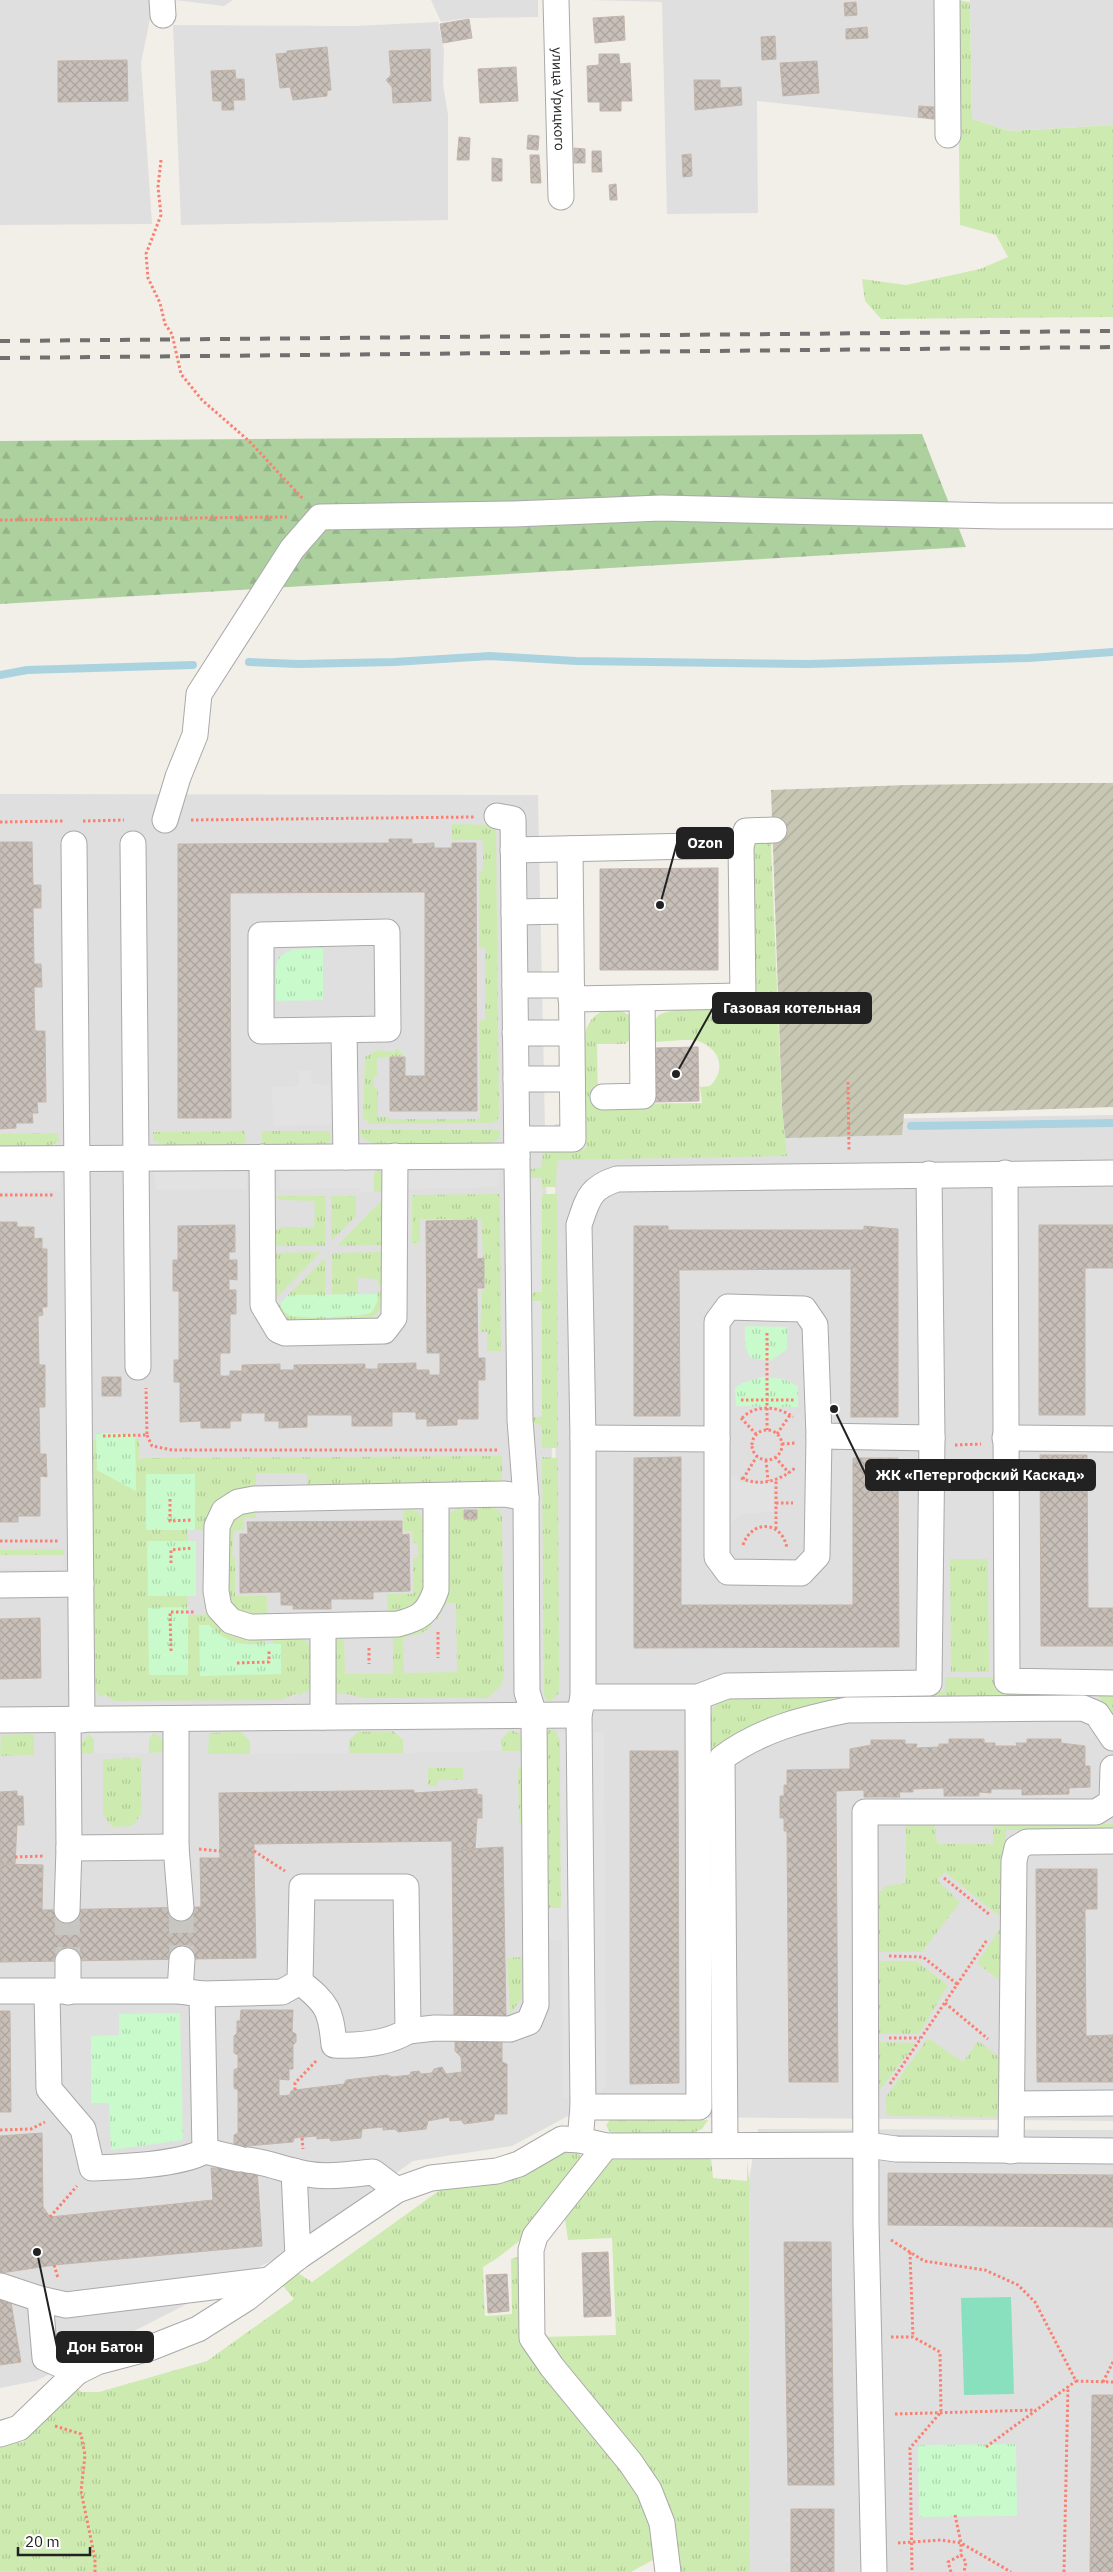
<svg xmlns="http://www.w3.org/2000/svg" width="1113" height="2572" viewBox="0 0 1113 2572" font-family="'IBM Plex Sans',sans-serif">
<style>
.residential{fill:#e0dfdf}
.construction{fill:url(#construction-furrows)}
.grass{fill:url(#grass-tufts)}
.forest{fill:url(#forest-firs)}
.park{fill:url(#park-tufts)}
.pitch{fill:#88e0be}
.parking{fill:#e2e2e2}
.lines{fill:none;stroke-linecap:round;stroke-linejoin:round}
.stream{stroke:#aad3df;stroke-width:8}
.building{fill:url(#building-cross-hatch);stroke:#c4b6ab}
.minor-tunnel{stroke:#c8c6c1;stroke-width:25;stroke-dasharray:25 12;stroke-linecap:butt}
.minor-casing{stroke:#a9a9a9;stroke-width:27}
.path{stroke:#fa8072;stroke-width:3;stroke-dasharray:2.5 2.5;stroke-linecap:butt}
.minor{stroke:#fff;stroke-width:25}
.rail{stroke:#707070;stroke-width:4;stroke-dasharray:10 10;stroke-linecap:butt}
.labels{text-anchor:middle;stroke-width:4;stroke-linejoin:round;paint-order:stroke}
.street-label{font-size:14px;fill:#222;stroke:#fff}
.leader{fill:none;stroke:#222;stroke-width:2}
.callout-dot{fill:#222;stroke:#fff;stroke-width:2}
.callout{fill:#222;stroke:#222;stroke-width:2}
.callout-label{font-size:15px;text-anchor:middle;font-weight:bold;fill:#fff}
</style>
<defs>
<pattern id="construction-furrows" width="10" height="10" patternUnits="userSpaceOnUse" patternTransform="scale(1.25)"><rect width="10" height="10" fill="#c7c7b4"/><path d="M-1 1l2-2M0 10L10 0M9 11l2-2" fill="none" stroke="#abab9a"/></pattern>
<pattern id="grass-tufts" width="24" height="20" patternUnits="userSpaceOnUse" patternTransform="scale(1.25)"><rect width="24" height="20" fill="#cdebb0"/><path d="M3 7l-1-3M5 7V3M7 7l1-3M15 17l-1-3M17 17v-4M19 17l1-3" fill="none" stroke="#b0c997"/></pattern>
<pattern id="forest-firs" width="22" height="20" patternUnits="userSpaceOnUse" patternTransform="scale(1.25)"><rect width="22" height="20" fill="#add19e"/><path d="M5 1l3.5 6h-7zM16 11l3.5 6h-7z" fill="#95b388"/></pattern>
<pattern id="park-tufts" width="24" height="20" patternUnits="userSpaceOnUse" patternTransform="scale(1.25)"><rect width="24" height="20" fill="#c8facc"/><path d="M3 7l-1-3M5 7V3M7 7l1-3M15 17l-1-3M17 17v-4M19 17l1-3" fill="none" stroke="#acd6af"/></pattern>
<pattern id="building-cross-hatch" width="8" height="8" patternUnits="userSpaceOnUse" patternTransform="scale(1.25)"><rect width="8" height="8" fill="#c7bfb8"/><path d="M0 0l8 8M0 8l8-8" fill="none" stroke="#aba49e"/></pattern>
</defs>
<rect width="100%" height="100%" fill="#f2efe9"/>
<path class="residential" d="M0 0H151V14L141 63 152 224 0 225Z
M175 0H233L224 6Z
M431 0H538V17L468 18 441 22Z
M590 0H934V120L757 101 758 213 667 214 662 2Z
M970 0H1113V125L1010 131 972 119Z
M438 22 444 50 443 84 448 115V220L181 225 173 25 354 26Z
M0 794 538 795 556 1649 555 1124 1113 1115V2121L568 2116 512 2146 413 2161 279 2257 36 2381 0 2388Z
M758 2129 1113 2130V2572H750L749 2179Z"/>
<path class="construction" d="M1058 783H1113V1107L904 1114 902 1135 785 1138 782 1108 771 790 907 785Z"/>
<path class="grass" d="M957 0 970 2 972 119 1010 131 1113 125V317L881 319 865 301 862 279 906 285 980 269 1008 257 996 235 960 225Z
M452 824 496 825 499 1116 497 1121 491 1123 370 1124 363 1118 365 1057 377 1050 394 1052 395 1049H398L404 1056 377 1058V1076L374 1077V1088H378V1117H389L390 1119H480L479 1021 485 1020V948L479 947V871H483V840H452Z
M774 841 771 844 782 1108 787 1156 557 1160 556 1187H542V1178H531L529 1172 530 1169 541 1168 543 1152 586 1149 585 1035C588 1013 612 1001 630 1016L633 1037 625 1044H597L598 1104 702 1103 700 1087 710 1086C726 1070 721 1049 698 1041 689 1038 663 1042 651 1042 652 1033 651 1023 658 1016 669 1006 738 1007 757 1006L753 843Z
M358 1130H499L500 1138 488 1144 375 1145 363 1138Z
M245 1131V1145L168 1146 153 1141V1132Z
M262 1131H330L331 1140 324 1145 262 1146Z
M58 1133 59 1141 46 1148H0V1134Z
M378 1170 382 1173V1192H374V1173Z
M500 1194 501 1351H487V1332H480L482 1291 485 1290 481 1219H420V1243H412V1195Z
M542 1194H557L558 1448H542V1425L531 1423 532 1417H542L541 1301H533L530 1298 533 1292H542Z
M274 1196H325V1246H274V1232L281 1227H314L315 1201 280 1200Z
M331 1196H356V1216L331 1241Z
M382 1200V1245L337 1246Z
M321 1252 274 1300 273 1253Z
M383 1252 381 1276 383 1285H378V1279L358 1278V1294L332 1295V1253Z
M325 1258V1295H288Z
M378 1291H383C382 1327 361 1321 333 1321V1316H361L372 1312 377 1302Z
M280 1304C288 1322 309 1316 326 1316V1321L286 1320 275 1308Z
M135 1439H139V1460L144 1458 502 1456V1480L496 1485 307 1491V1473H256V1492L209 1530H195V1474L147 1529H188V1541H148V1596H187L188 1607 148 1608 188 1674 187 1615 216 1614 265 1632V1644C239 1645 228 1644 209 1625L200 1676 281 1644H273V1632L299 1634 311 1647V1685L307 1694 304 1691 300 1696 298 1693 281 1700 114 1701 106 1695 99 1697 93 1682 91 1440H97V1470L136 1490Z
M542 1457 558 1458 559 1688 558 1695 550 1702H548L544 1695Z
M463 1504V1519H478V1504L497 1509 502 1514 504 1675 501 1686 488 1698H363L347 1694H337L335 1689 332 1647 340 1636 363 1632V1637L344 1638 345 1674H393V1636L427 1621 432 1626 422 1633 403 1638 404 1673 457 1672 456 1603H446L437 1620 432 1615 448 1515Z
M256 1506V1518H244V1530L234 1531 232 1556 235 1557V1596H267V1619L228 1608 224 1522Z
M403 1506 418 1512 424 1519 423 1605 388 1618 387 1594H413V1558L418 1557V1543H413L412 1531H404Z
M63 1549 64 1555H0V1550Z
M950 1559H988L989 1672H951Z
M945 1677H994L995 1690 1113 1689V1719L1097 1694 843 1698 809 1705 767 1720 712 1750 706 1749C708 1729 705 1712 722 1699L795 1693 945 1692Z
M554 1729 560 1740 561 1908H543L546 1731Z
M510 1730 520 1734 527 1751H502L501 1739Z
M393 1731 403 1740V1753H349V1740L358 1732Z
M241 1732 250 1741V1754H208L209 1733Z
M154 1733 163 1740 165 1752 149 1753V1738Z
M34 1734V1755L0 1756 1 1735Z
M89 1734 94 1739V1753H78L79 1746Z
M141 1758V1814L133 1826 112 1827 103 1815V1759Z
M527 1767V1830L519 1822 518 1768Z
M428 1768H463V1780H438V1786H428Z
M1113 1824V1830H1006L1005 1921 945 1872 937 1880 960 1902 922 1952H877V1895L886 1886 906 1883V1825H935L937 1844H993V1825Z
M999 1930 1005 1935 1004 1984 977 1963Z
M522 1957V1998L510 2014 507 1958Z
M877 1961H916L948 1985 919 2034H878Z
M928 2038 963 2062 978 2041 1003 2060 1002 2117 887 2116 885 2098Z
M878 2042 916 2043 878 2092Z
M610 2120H708L702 2129 691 2134 615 2135 609 2131 606 2125Z
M570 2147 577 2149 580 2156 567 2186 527 2235 496 2259 483 2267 485 2316 512 2314 511 2259 524 2255 525 2337 657 2518 653 2560 631 2572H0V2445L23 2442 74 2384 81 2392H99L207 2361 294 2299 283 2286 286 2277 295 2271 312 2282 440 2190Z
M711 2157 713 2178 747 2181V2160L749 2179 750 2572H676L666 2510 541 2337 616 2335 612 2238 568 2240 564 2212 610 2160Z"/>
<path class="forest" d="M922 434 966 547 0 604V441Z"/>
<path class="park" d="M323 948V1000L276 1001V967L279 957 293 949Z
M378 1294 377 1302 372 1312C362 1317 306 1319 293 1316 286 1315 282 1310 280 1304L288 1295Z
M745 1326 787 1327V1349L771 1361 750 1358 745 1345Z
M762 1377 784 1379 798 1386V1407L736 1406 735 1388 742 1383Z
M96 1433H135L136 1491 97 1470Z
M146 1474H195V1530H146Z
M147 1541H196V1596H148Z
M188 1607V1675H149L148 1608Z
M199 1625H209C235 1651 248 1643 281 1644V1674L200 1676Z
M180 2013 183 2140 111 2150 109 2103H91V2036L119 2035V2014Z
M1016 2444 1017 2516 919 2517 918 2445Z"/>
<path class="pitch" d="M1011 2297 1014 2394 964 2395 961 2298Z"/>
<path class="parking" d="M311 1070 312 1084 332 1086V1125L273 1126 272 1087 299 1086V1071Z
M378 1170 374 1173V1192H361L360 1188 280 1189 279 1174 277 1171Z
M502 1170 499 1172V1187L409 1189 407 1171Z
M247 1171 246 1189 156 1190 155 1176 152 1172Z
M61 1173 60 1191 0 1192V1175Z
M529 1175 531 1178H542V1292H534L530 1295Z
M530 1298 533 1301H542V1417H532Z
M730 1474 742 1483H773V1512L741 1514 731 1523Z
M0 1555H64L63 1570 0 1569Z
M510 1730 501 1739 502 1751 403 1753V1740L393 1731Z
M241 1732H358L349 1740V1753L250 1754V1741Z
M557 1732H604L606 2086 599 2094 563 2098 562 1940H543V1908H561L560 1740Z
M154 1733 149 1738V1753H94V1739L89 1734Z"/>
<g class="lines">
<path class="stream" d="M249 662 298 664 394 662 490 656 576 661 809 664 1029 658 1113 652
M0 675 27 670 193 665
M911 1126 1113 1123"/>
</g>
<path class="building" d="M856 2 857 15 845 16 844 3Z
M624 16 625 40 595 43 593 18Z
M469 19 472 38 443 43 440 24Z
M867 27 868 38 846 39V29Z
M775 36 776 59 762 60 761 37Z
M327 47 331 90 327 91V96L293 100 290 87 280 88 276 54 287 53V51Z
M430 49 431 101 393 103 392 87 386 80 391 75 389 51Z
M599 54H619L620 64 630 63 632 101H621V111H600V102H588L587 66 599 65Z
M127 60 128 101 58 102V61Z
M817 61 819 93 783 96 780 63Z
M516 67 518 101 480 103 478 69Z
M235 70 236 79H244L245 100H233L234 110H222V101H213L211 71Z
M694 80H720V88L741 87 742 105 695 110Z
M919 106 934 107V119L918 117Z
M528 135 539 136 538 150 527 149Z
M459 137 470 138 469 160H457Z
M574 148 585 149V163H574Z
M592 151H601L602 172H592Z
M691 154 692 176 683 177 682 155Z
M530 155H539L541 183H531Z
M492 158 502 159V181H492Z
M616 184 617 200H610L609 185Z
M389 839H412V844L434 843V848H452V843H476L477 1111H390V1057H405V1076H425V892L230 893 231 1118H178V844L389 843Z
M0 842H32L33 885H41V908H33L34 964H41L42 987H34L35 1031H45L46 1102H37L38 1113H32L33 1123H16V1128L0 1129Z
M718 868V970H600V869Z
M698 1047 699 1101 654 1102 653 1048Z
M477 1220V1259L484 1258V1288H477L478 1358H485V1380H478V1419H457V1425L427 1426V1419H416V1412H392V1426H352V1415H307V1427L279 1428V1421H265V1413H241V1421H230V1428H201V1421L180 1422V1382H174V1360H179V1291H173V1260H178V1226L235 1225V1252H229V1260H237V1280L229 1279V1290H236V1314H230V1353H220V1376H230V1371H242V1365L280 1364V1370H294V1365L365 1364V1369H378V1364L416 1363V1370H429V1375H440V1353H427L426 1221Z
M0 1222H17V1227H34V1239L42 1238V1249H47V1307H42L43 1315 38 1316 39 1365H45V1407H39L40 1454H46L47 1477 40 1476V1516H18V1522H0Z
M1039 1225H1113V1268H1085V1415H1039Z
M634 1226H668V1230H864V1226L898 1229V1417H851V1269L679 1270 680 1416H634Z
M102 1377H121V1396H102Z
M1040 1455H1087L1088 1608H1113V1646H1041Z
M681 1457V1605H853V1458H898L899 1647 634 1648V1458Z
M464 1510H477V1519H464Z
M402 1521V1535L409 1534 410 1591 373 1592V1599H331V1609H293V1605H281V1592L240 1593V1534H248L247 1522Z
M40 1618 41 1678 0 1679V1619Z
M949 1739H984V1743H995V1746H1017L1016 1743H1027V1739H1061V1743L1085 1746V1766H1090V1787L1069 1788V1794L1022 1795V1789H991V1793L979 1792V1796H944V1788L913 1789V1792H899L900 1797H864V1790L836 1791 838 2082H789L787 1831H784V1818H780V1796H784V1785H787V1770L850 1769V1749L871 1745V1740H905V1744H917L916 1748 939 1747V1744H949Z
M630 1751H678L679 2083 630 2084Z
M477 1789V1794L482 1795V1818H477L475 1850H452V1841L254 1844V1858H220L219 1793 414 1790V1793Z
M17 1791V1796H23L24 1825H17L15 1864H0V1792Z
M503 1847 506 2019H454L452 1850Z
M200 1858H254L256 1958 0 1962V1864L43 1865 42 1910 201 1907Z
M1036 1869H1097V1909H1085L1086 2036 1113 2035V2082H1037Z
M241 2010H293L292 2032 296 2034V2042L293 2045V2069H289V2080L279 2079V2096L290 2095 291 2091 295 2090 344 2084 346 2080 387 2075 392 2077 410 2075 411 2072 419 2071 421 2074 432 2073 434 2069 442 2067 446 2074 462 2072 461 2057 455 2051V2042L502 2041V2062L507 2064V2114H495L493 2120 464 2124 461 2120 450 2121 449 2117 428 2121 426 2129 398 2132 395 2129 383 2130V2127L362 2129 361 2138 331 2141 329 2138 317 2139V2136L294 2138 293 2142 247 2146V2167L234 2147V2135L238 2133V2090L234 2088V2070L238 2068V2055L234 2053V2036L237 2033V2021H240Z
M0 2011H10L11 2112H0Z
M42 2133 43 2207 50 2217 213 2200 211 2168H257L262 2246 54 2265 1 2273 0 2297V2136Z
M888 2173 1113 2175V2227L888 2225Z
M784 2242H831L834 2485H788Z
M608 2252 611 2316 584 2317 582 2253Z
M507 2274 509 2311 488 2313 486 2275Z
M0 2297H10L21 2362 0 2365Z
M1092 2395H1113V2572H1090Z
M791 2509H834V2572H791Z"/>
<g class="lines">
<path class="minor-tunnel" d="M181 1908 182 1959
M67 1910 68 1961"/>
<g class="minor-casing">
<g id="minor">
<path d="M162 0 163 15"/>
<path id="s1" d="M556 0 561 197"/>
<path d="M947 0 948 135"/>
<path d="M165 820 178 777 195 735 199 694 292 549 320 517 514 514 661 508 998 516H1113"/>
<path d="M74 844 82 1720"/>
<path d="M133 844 138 1367"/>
<path d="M741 845 746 831 774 830"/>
<path d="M513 850 741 845 743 996 571 999"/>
<path d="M514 912 570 911"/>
<path d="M387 932 388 1029 261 1031V935Z"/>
<path d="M515 985H571"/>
<path d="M344 1030 346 1157"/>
<path d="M515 1033H571"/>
<path d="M516 1079H572"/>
<path d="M603 1097 643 1096 642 998"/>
<path d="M517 1139H573L570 849"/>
<path d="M262 1157 263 1305 278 1330 285 1333 384 1331 394 1318 395 1156"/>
<path d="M0 1159 517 1156"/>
<path d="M1005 1173 1007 1681 1113 1683"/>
<path d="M728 1307 804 1309 815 1325 819 1436 817 1556 801 1573 728 1572 717 1557V1322Z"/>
<path d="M819 1436 932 1438"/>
<path d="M583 1438 717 1439"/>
<path d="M1005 1438 1113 1439"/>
<path d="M436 1497V1590C428 1613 421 1618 398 1624L250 1627 231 1621 219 1608 216 1591 217 1526 224 1511 238 1502 254 1499 505 1494 526 1498"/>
<path d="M0 1585 81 1584"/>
<path d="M323 1626V1717"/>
<path d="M583 1697H698L727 1686 929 1683 932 1438 929 1174"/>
<path d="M176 1719V1847L181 1908"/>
<path d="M0 1720 579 1715"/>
<path d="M69 1848 176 1847"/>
<path d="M302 1887H406L408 2031C387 2044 359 2046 334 2045 331 2010 327 2003 300 1982Z"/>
<path d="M67 1910 69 1848 68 1720"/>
<path d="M68 1961V1992"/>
<path d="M0 1991H180L202 1994 282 1992 300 1982"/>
<path d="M180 1991 182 1959"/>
<path d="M47 1993 49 2089 83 2129 92 2168C122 2167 179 2165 205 2151L239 2159"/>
<path d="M202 1994 205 2151"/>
<path d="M408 2031 435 2028 510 2029 529 2022 536 2005 534 1715 527 1692 526 1498 520 1420 513 819 497 816"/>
<path d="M1012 2104 1113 2103"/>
<path d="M583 2107H699L698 1697"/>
<path d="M580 2140 583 2107 579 1715 583 1697V1438L579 1225C588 1199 589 1188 617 1179L1113 1173"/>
<path d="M725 2144 722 1758C760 1730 802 1719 847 1710L1083 1708 1097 1714 1113 1738"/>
<path d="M606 2146 535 2236 531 2250 532 2338 552 2367 630 2462 649 2490 662 2523 668 2572"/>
<path d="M1011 2151 1014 1861 1017 1848 1027 1842 1113 1841"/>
<path d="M247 2160C268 2162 287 2171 307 2174 329 2178 352 2174 373 2172L397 2190"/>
<path d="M294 2171 298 2257"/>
<path d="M1 2286 40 2299"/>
<path d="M77 2372 45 2358 40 2299 66 2305 269 2280"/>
<path d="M0 2434 19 2428 77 2372 97 2362 150 2348 198 2329 247 2298 298 2257 397 2190 431 2178 497 2171 519 2164 562 2139 580 2140 606 2146 867 2145 896 2149 1113 2151"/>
<path d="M874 2572 866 2223 865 1812H1096L1112 1802 1113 1768"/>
</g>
</g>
<path class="path" d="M161 160 158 187 161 215 146 254 148 278 160 303 165 324 172 334 181 374 202 400 249 441 304 500
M0 520 287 517
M191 820 474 817
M83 821 124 820
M0 822 64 821
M848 1082 849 1151
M0 1195H54
M767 1333V1430
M741 1400H795
M741 1418 756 1434
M742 1418C756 1404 778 1406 793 1417
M752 1445a15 15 0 1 1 30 0a15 15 0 1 1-30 0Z
M777 1434 790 1415
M147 1435 152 1446 172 1450H499
M103 1436 147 1435 146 1388
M782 1444 796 1443
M955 1445 981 1444
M775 1457 789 1473
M766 1460 768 1481
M741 1478C760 1487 779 1481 795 1468
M743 1479 757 1456
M170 1499V1521L191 1520V1522
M776 1503H793
M776 1529V1480
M0 1541H58
M743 1545C752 1519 782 1521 787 1548
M171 1563V1550L192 1548
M438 1632V1658
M369 1648V1664
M171 1651 170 1612H195
M237 1663 269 1662V1650
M199 1849 220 1851
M254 1851 285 1871
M15 1857 44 1856
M944 1878 990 1915
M889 1956 923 1957 957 1984
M945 2003 988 2039
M889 2038H920
M890 2084 987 1940
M295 2090V2083L317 2060
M0 2130 31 2129 45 2122
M302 2138 303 2149
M50 2217 77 2186
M891 2240 924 2261 985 2270 1018 2285 1035 2302 1076 2381 1113 2382
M910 2252 913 2337
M54 2265 58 2278
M891 2337H913L940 2352 941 2412 910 2448 912 2572
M1103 2382 1113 2362
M895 2414 1036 2410
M55 2426 81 2434 85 2455 81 2491 95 2559V2572
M986 2447 1076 2381
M955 2515 961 2543V2555
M898 2543 941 2540 961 2543 1011 2572
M951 2572 948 2562 961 2555 966 2562 964 2572
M1064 2572 1068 2386"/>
<use href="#minor" class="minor"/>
<path class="rail" d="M0 341 1113 331
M0 358 1113 347"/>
</g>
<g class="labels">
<g class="street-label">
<text dy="5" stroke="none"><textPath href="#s1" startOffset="99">улица Урицкого</textPath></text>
</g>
</g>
<path class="leader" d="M660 905L677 843M676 1074L713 1008M834 1409L866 1475M37 2252L57 2347"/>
<g class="callout-dot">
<circle cx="660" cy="905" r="5"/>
<circle cx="676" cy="1074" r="5"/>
<circle cx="834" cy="1409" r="5"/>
<circle cx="37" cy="2252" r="5"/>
</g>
<g class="callout">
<rect x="677" y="828" width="56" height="30" rx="5"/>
<rect x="713" y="993" width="158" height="30" rx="5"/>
<rect x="866" y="1460" width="229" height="30" rx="5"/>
<rect x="57" y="2332" width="96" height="30" rx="5"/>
</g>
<g class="callout-label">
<text x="705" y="848">Ozon</text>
<text x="792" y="1013">Газовая котельная</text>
<text x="980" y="1480">ЖК «Петергофский Каскад»</text>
<text x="105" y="2352">Дон Батон</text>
</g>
<path d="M18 2547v8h72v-8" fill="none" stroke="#222222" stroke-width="2.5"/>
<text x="25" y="2547" font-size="15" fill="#222222" stroke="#ffffff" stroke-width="4" paint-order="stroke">20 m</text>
</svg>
